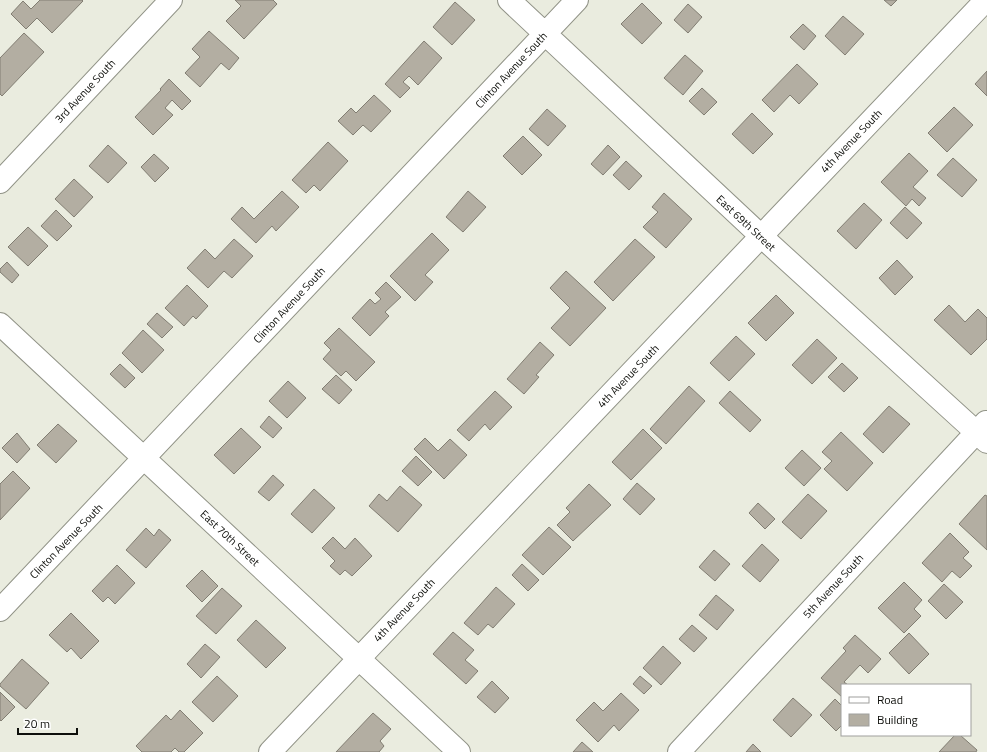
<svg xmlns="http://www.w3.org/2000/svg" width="987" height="752" viewBox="0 0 987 752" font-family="'Titillium Web',sans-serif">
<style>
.building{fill:#b3aea2;stroke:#817d72}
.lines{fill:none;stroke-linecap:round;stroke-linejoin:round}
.minor-casing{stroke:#919387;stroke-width:24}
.minor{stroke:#fff;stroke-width:22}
.labels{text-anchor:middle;stroke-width:3;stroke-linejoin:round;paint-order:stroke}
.street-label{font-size:11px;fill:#0e0f0b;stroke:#fff}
</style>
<rect width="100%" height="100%" fill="#eaecdf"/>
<path class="building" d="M40 0H82L83 1 52 33 37 18 26 29 11 14 23 1 31 9Z
M235 0H273L277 4 244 39 226 21 241 6Z
M884 0H897L891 6Z
M455 2 475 20 452 45 433 27Z
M642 3 662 23 642 44 621 24Z
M688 4 702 17 688 33 674 20Z
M843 16 864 34 845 55 825 36Z
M803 24 816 36 804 50 790 37Z
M209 31 239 58 229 70 221 63 200 87 185 73 200 57 192 49Z
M24 33 44 52 2 96 0 94V58Z
M424 41 442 58 418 85 409 76 403 82 410 88 400 98 385 84Z
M685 55 703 71 683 95 664 78Z
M797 64 818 84 799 104 790 95 774 112 762 100Z
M987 71V96L975 84Z
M169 79 191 101 182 110 172 100 165 108 173 115 153 135 135 117 161 90 160 89Z
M702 88 717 102 704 115 689 101Z
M374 95 391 111 371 132 363 125 353 135 338 121 351 108 356 113Z
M954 107 973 125 947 152 928 133Z
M547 109 566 126 548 146 529 129Z
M752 113 773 134 753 154 732 134Z
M523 136 542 155 522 175 503 156Z
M328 142 348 161 320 191 314 185 306 193 292 180Z
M108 145 127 163 108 183 89 166Z
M608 145 620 157 603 175 591 164Z
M909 153 928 171 913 187 926 198 919 206 912 199 906 206 881 182Z
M154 154 169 168 155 182 141 167Z
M953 158 977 180 962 197 937 175Z
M626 161 642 176 629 190 613 175Z
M74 179 93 197 74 217 55 199Z
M282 191 299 207 276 231 272 226 256 243 231 219 242 207 254 219Z
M468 191 486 207 463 232 446 217Z
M664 193 692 219 666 248 643 227 658 212 652 207Z
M864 203 882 220 856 249 837 231Z
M905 207 922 223 907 239 890 223Z
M56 210 72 226 57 241 41 226Z
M28 227 48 246 28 266 8 247Z
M432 233 449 250 425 275 433 282 415 301 390 276Z
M234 239 253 256 232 278 224 271 208 288 187 268 205 249 215 259Z
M635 239 655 257 613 301 594 282Z
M897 260 913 277 895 295 879 278Z
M7 262 19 275 12 283 0 272V269Z
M566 271 606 308 570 346 551 328 570 308 550 288Z
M386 282 401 297 385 312 389 316 370 336 352 318 370 299 375 304 381 299 375 293Z
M187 285 208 306 196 319 193 316 184 326 165 308Z
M776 295 794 313 766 341 748 323Z
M949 305 965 322 978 309 987 318V339L971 355 934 320Z
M157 313 173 327 162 338 147 324Z
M339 328 375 362 356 381 346 371 341 376 323 359 331 350 324 343Z
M143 330 164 350 142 373 122 353Z
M736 336 755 354 729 381 710 363Z
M817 339 837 358 812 384 792 365Z
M540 342 554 355 536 375 539 377 524 394 507 379Z
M842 363 858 378 844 392 828 377Z
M120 364 135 378 125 388 110 374Z
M336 375 352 390 339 404 322 389Z
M288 381 306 398 287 418 269 401Z
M689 386 705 401 666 444 650 429Z
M495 391 512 407 490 430 485 424 469 441 457 430Z
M730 391 761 420 750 432 719 403Z
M889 406 910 424 883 453 863 434Z
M269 416 282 428 273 438 260 427Z
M58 424 77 441 56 463 37 445Z
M241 428 261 447 234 474 214 455Z
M643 429 662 448 631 480 612 462Z
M841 432 873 463 847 491 824 469 832 461 822 452Z
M17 433 30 449 17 463 2 448Z
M425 438 438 451 450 439 467 455 444 479 414 449Z
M802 450 821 468 804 486 785 468Z
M416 456 432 472 418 486 402 471Z
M13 471 30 488 0 520V484Z
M273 475 284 485 269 501 258 492Z
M637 483 655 499 640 515 623 499Z
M589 484 611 505 573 541 557 525 570 512 566 508Z
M400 486 422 505 398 532 369 506 379 494 387 501Z
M314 489 335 508 312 533 291 514Z
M808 494 827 511 801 539 782 522Z
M985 495 987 496V550L959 524Z
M758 503 775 519 765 529 749 513Z
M549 527 571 547 543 575 522 555Z
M146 528 154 536 159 529 171 540 146 568 126 550Z
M950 533 969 552 963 558 972 566 960 578 952 571 942 582 922 563Z
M333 537 345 549 355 538 372 556 352 576 345 570 340 575 330 566 335 561 322 548Z
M762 544 779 560 760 582 742 566Z
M714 550 730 564 715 581 699 567Z
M522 564 539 580 528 591 512 575Z
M117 565 135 583 115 604 108 597 103 602 92 591Z
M202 570 218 586 202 602 186 586Z
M904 582 922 600 914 609 921 616 904 633 878 608Z
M944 584 963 602 946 619 928 601Z
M496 587 515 604 493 628 488 624 478 635 464 623Z
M222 588 242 606 216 634 196 616Z
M716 595 734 610 717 630 699 615Z
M71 613 99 641 81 659 71 648 67 652 49 635Z
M256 620 286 648 266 668 237 640Z
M692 625 707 638 694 652 679 639Z
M453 632 474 650 465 660 478 671 466 684 433 654Z
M909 633 929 654 909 674 889 653Z
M855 635 881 659 868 673 860 665 844 682 848 685H842V697L821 678 846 651 843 648Z
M205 644 220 657 201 678 187 664Z
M663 646 681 663 661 685 643 668Z
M22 659 49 683 26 709 0 686V684Z
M217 676 238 696 213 722 192 702Z
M640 676 652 686 644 694 633 684Z
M492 681 509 698 495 713 477 697Z
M0 692 15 707 1 721 0 720Z
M621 693 639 710 619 731 614 725 598 742 576 720 594 702 603 711Z
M793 698 812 715 791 737 773 720Z
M835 699 842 706V725L836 731 820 715Z
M180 710 203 733 184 752H179L175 748 171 752H142L136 746 166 715 171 720Z
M373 713 391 729 380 741 384 746 379 752H336Z
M955 735H960L977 750 976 752H939Z
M582 742 593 752H573Z
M753 744 761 752H746Z"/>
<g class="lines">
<g class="minor-casing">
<path id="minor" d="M509 0 761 236 987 442
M0 182 171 0
M0 324 459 752
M0 610 577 0
M270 752 986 0
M679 752 986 422"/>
</g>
<use href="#minor" class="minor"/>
</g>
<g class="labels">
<g class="street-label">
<text transform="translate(511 70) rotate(-47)" y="4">Clinton Avenue South</text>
<text transform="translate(85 91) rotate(-47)" y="4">3rd Avenue South</text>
<text transform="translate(851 141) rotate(-46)" y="4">4th Avenue South</text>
<text transform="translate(746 223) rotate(43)" y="4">East 69th Street</text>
<text transform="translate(289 305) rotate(-47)" y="4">Clinton Avenue South</text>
<text transform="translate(628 376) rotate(-46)" y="4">4th Avenue South</text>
<text transform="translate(230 538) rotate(43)" y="4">East 70th Street</text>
<text transform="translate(66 541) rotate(-46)" y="4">Clinton Avenue South</text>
<text transform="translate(833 586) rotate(-47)" y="4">5th Avenue South</text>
<text transform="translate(404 610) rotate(-46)" y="4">4th Avenue South</text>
</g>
</g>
<rect x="841" y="684" width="130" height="52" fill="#ffffff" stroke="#9f9f9d"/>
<rect x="849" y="697" width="20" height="6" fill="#ffffff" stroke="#9f9f9d"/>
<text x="877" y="704" font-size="12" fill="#0e0f0b">Road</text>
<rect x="849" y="714" width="20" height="12" fill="#b3aea2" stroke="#9f9f9d"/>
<text x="877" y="724" font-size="12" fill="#0e0f0b">Building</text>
<path d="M18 728v6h59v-6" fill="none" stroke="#0e0f0b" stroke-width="2"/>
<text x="24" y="728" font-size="12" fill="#0e0f0b" stroke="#ffffff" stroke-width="3" paint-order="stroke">20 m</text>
</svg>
